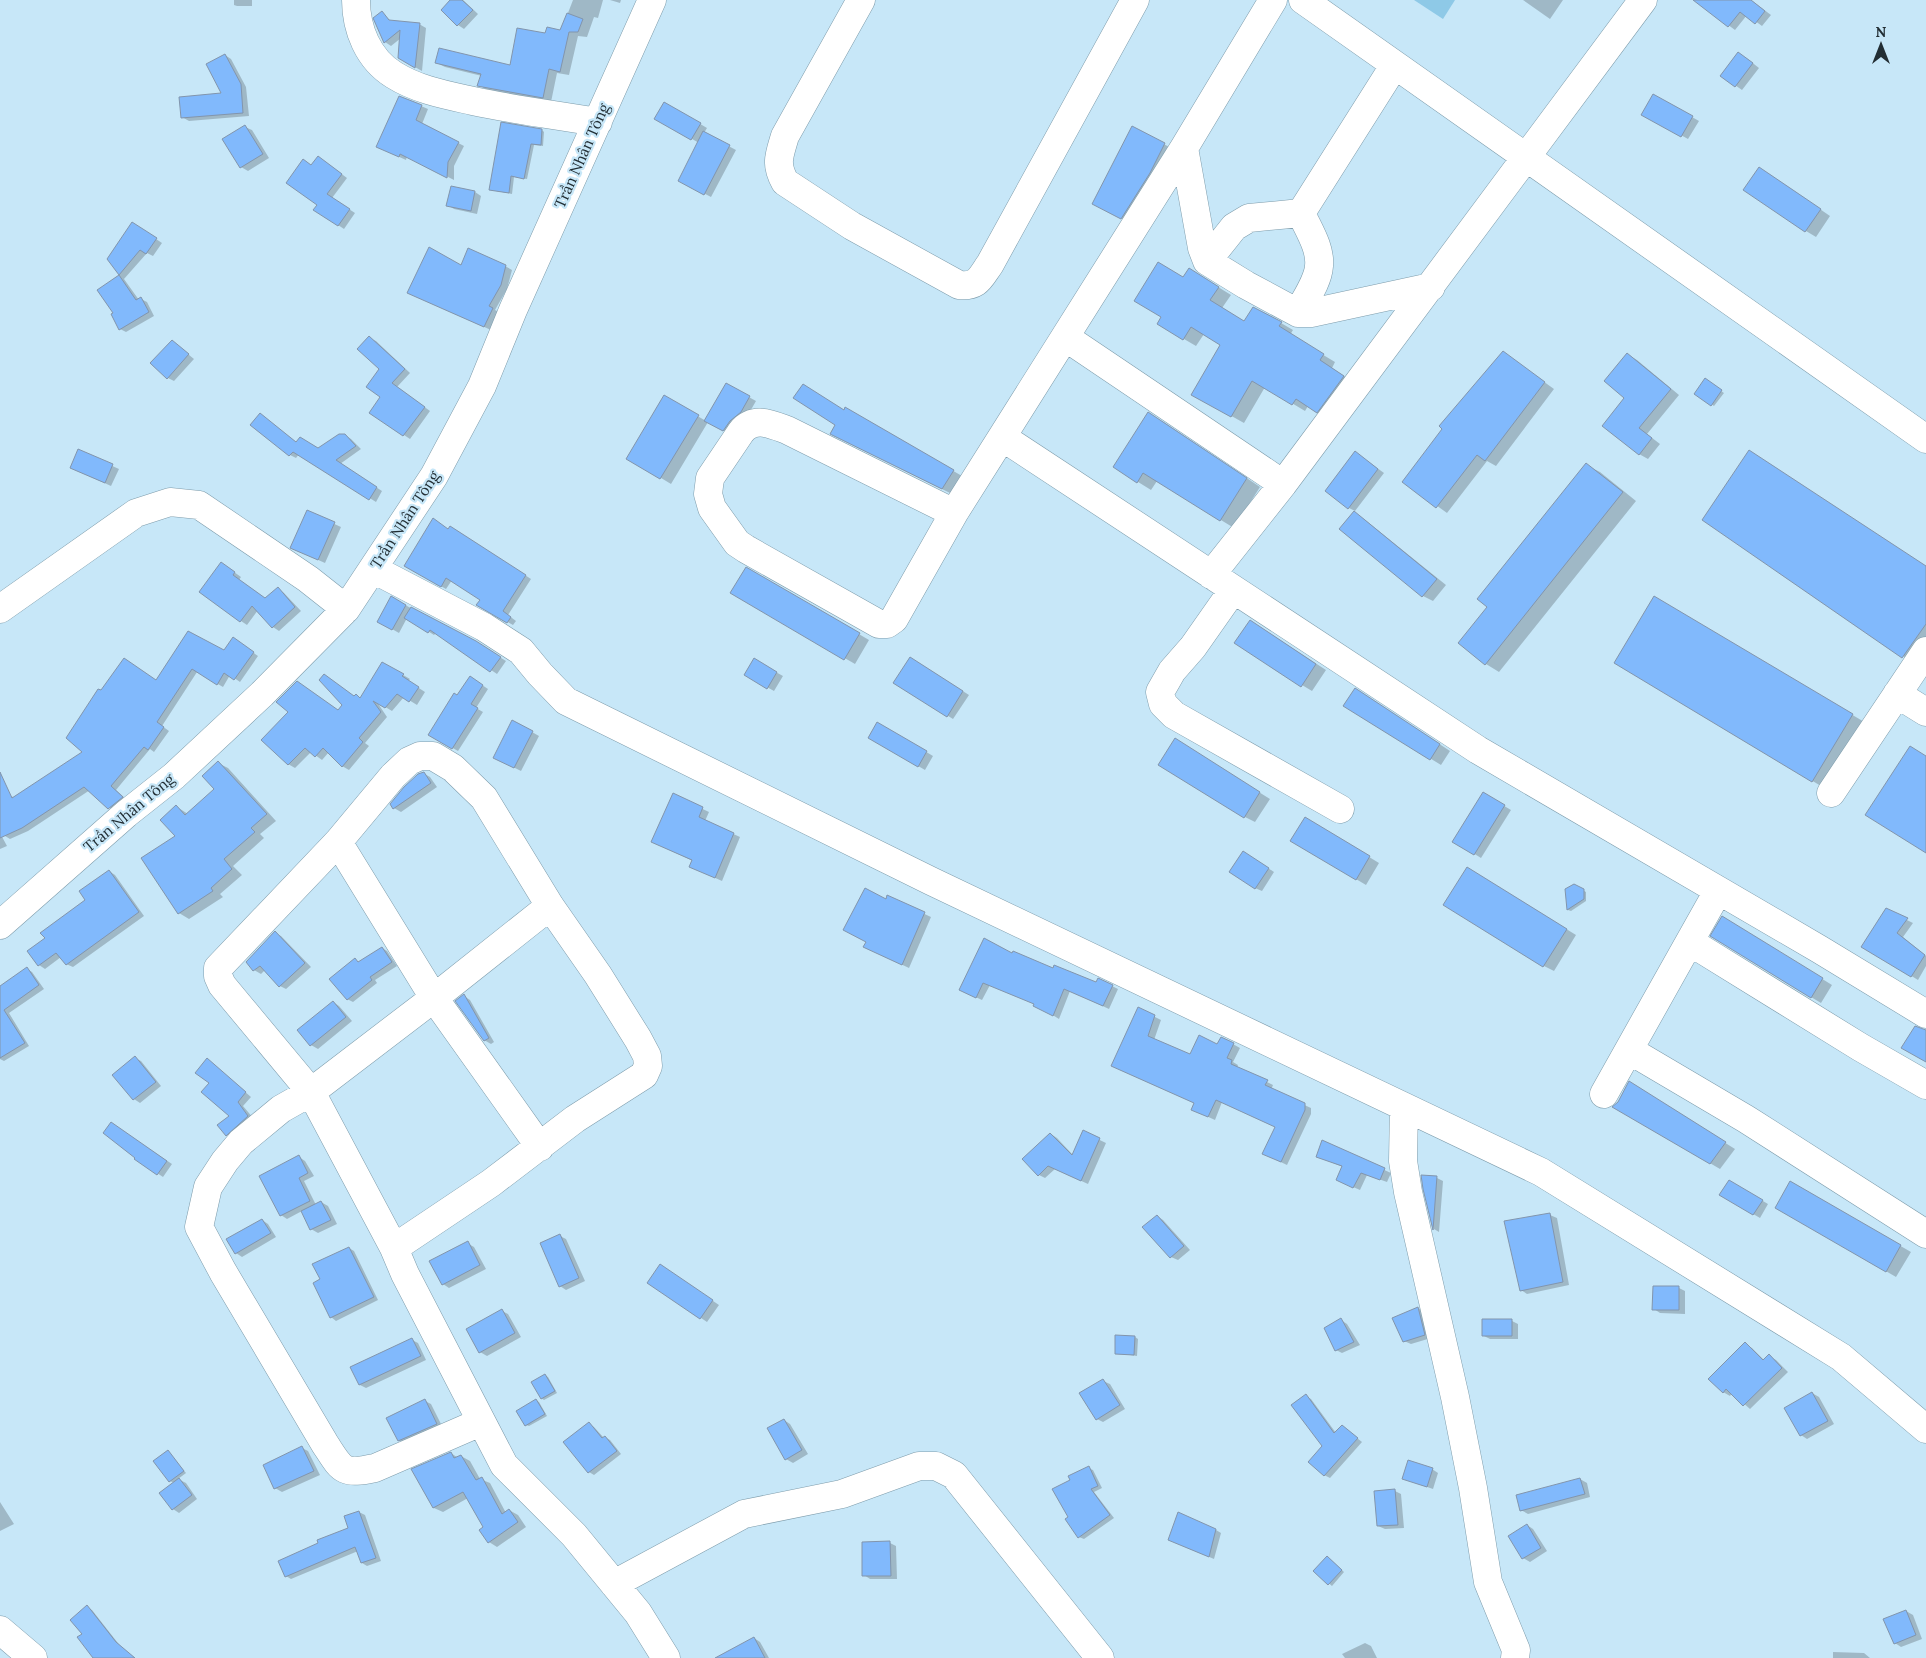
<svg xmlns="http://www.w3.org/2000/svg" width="1926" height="1658" viewBox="0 0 1926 1658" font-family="Lora,serif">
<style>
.green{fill:#8ec9e7}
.shadow{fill:#0003}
.building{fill:#81b9fc;stroke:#8295ac}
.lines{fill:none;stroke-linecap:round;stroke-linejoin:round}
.minor-casing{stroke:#7e9cab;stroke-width:29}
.minor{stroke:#fff;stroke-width:28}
.labels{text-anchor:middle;stroke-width:4.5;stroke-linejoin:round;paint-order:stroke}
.street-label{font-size:15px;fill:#222e34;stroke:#c7e7f8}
</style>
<rect width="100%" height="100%" fill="#c7e7f8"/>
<path class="green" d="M1414 0H1455L1443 19Z"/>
<path class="shadow" d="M234 0H252V6H237L234 5Z
M452 0H463L478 14 464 29 458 25Z
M573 0H603L598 18 594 17 587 37 578 36 569 75 557 73 551 102 487 90 479 85 482 76 445 67 437 63 511 66 546 35 561 31Z
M610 0H621L620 3Z
M1523 0H1563L1550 19Z
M1699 0H1751L1771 15 1762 26 1747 15 1735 30 1697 2Z
M382 13 392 22 419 24 426 28 422 71 399 58 401 38 391 46 385 42Z
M225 55 231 59 246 87 249 116 189 121 182 117 223 94Z
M1745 57 1759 68 1742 90 1722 76Z
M1653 95 1699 121 1688 139 1643 114Z
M400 97 428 109 422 124 464 146 454 166V180L407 156 406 160 384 150Z
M665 103 707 128 704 133 736 150 711 197 686 184 699 143 656 118Z
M245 127 252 130 269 158 248 171 241 167Z
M1133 128 1175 150 1131 223 1103 209Z
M542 130 544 132 543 146 534 145 527 179 514 177 512 194 491 190Z
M324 161 347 178 332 198 355 213 344 229 338 225 319 204 312 166Z
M1769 174 1830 216 1816 237 1806 231Z
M475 192 481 196 477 214 454 209 448 205Z
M138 227 162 243 153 256 147 253 124 279 139 300 141 299 147 302 154 316 126 332 120 329 115 313 99 290 120 275 109 259Z
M462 266H505L512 270 507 289 495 310 499 312 491 330 415 296Z
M1202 277 1231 295 1222 308 1245 322 1281 323 1293 330 1290 335 1335 362 1332 368 1356 384 1330 419 1308 406 1305 411 1265 387 1244 423 1192 394 1221 344 1204 334 1196 346 1184 339V278Z
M369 338 376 341 410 373 397 387 430 411 410 439 371 413 382 397 381 368Z
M172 341 194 359 174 381 168 378Z
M1504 353 1554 389 1496 466 1487 461 1447 513 1404 482Z
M1628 355 1637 360 1679 395 1647 434 1660 444 1648 459 1639 454 1626 398Z
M1705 380 1724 393 1714 406 1696 393Z
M727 385 756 401 748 415 730 434 708 422 671 484 628 458 665 397 706 421Z
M846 409 962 476 952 494 841 439Z
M260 414 297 443 318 450 345 435 351 439 361 449 340 464 382 491 376 502 299 454 296 458 290 455 252 424Z
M1162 421 1260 487 1234 528 1157 481 1151 490 1114 467Z
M79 451 119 469 111 486 78 471Z
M1750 452 1926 567V651L1916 664 1903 656Z
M1362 457 1384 473 1355 511 1349 508Z
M1586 465 1600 472 1636 501 1499 672 1486 664 1489 607Z
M308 512 341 527 325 563 298 551Z
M1354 513 1364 519 1446 585 1433 601 1423 596 1341 529Z
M449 530H456L531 579 508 615 516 621 513 625 478 605 481 600 452 580 446 589 405 566Z
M227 567 241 577 239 580 266 599 278 589 284 593 301 611 279 631 273 627 258 610 247 625 241 621 201 592Z
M746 568 869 640 855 664 732 593Z
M392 598 482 646 506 661 497 674 436 633 434 635 407 618 399 633 378 621Z
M1655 598 1866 723 1826 789 1615 663Z
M1260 627 1326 670 1312 691 1302 685Z
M238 642 258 656 240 682 230 675 223 687 197 672 162 726 169 731 154 752 150 749 116 790 127 800 114 811 90 790 28 831 10 839 5 836 0 825V801L11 796 15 798 85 753 157 681 224 652Z
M754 660 783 676 774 691 746 675Z
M917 662 969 695 953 719 895 683Z
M383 663 410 679 408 681 425 692 417 705 404 697 392 711 377 702 387 717 365 743 369 746 349 770 342 766 329 752 322 760 311 752 295 768 288 764 339 711 356 696 361 699Z
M476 681 488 689 476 708 483 712 458 751 430 735 457 697Z
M1365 695 1450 751 1441 765 1345 706Z
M878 723 933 756 925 770 870 738Z
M532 732 539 736 521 771 501 761Z
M1185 746 1270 799 1255 822 1245 817Z
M218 763 228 768 276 821 260 834 264 838 233 866 242 875 220 894 223 897 189 919 179 913 143 858 177 836V807L188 814 216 789Z
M423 773 430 777 437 787 401 812 394 808 391 804Z
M1484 794 1511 810 1481 858 1454 841Z
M673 795 709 812 705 821 740 837 722 881 691 867 693 861 652 842Z
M1305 818 1379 863 1366 885 1292 841Z
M0 833 7 846 0 849Z
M1250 856 1274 872 1262 891 1255 888Z
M109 871 115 875 144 916 73 967 66 964 61 957 45 969 39 965 29 951 46 939 87 900Z
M1477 874 1576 935 1554 971 1544 966Z
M1574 885 1586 892V901L1571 911 1568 910 1566 890Z
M888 897 931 917 909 968 871 950Z
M1886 910 1913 923 1903 937 1926 956V966L1918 980 1863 946Z
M1732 923 1832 985 1821 1003 1811 997Z
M275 933 281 936 311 967 286 989 280 986 265 970 261 974 254 970Z
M382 948 387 951 397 966 375 980 377 983 353 1002 347 999 355 960 360 963Z
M1013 955 1053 970 1097 983 1112 986 1118 989 1109 1009 1070 991 1059 1019 1035 1004 990 985 982 1000 967 993Z
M27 969 32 972 44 989 9 1013 29 1046 4 1061 0 1059V992Z
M464 996 470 1000 494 1042 491 1044 484 1040Z
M333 1002 339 1006 352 1021 318 1049 311 1045Z
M1139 1009 1161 1020 1154 1040 1190 1056 1218 1046 1222 1038 1240 1048 1233 1062 1238 1065 1237 1068 1267 1082 1273 1085 1271 1090 1311 1108V1114L1287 1165 1270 1157 1277 1127 1222 1102 1215 1120 1193 1110 1195 1103 1119 1069Z
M135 1058 141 1061 161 1086 140 1103 134 1099Z
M207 1059 251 1097 243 1106 254 1119 233 1138 227 1135 231 1116 211 1083Z
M1639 1089 1735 1149 1720 1169 1614 1107Z
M116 1127 172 1164 163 1177 136 1159Z
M1083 1132 1106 1143 1088 1184 1055 1169 1045 1178 1039 1175 1051 1134 1057 1138 1073 1155Z
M1323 1142 1391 1173 1387 1182 1367 1175 1360 1190 1344 1183 1343 1167 1318 1157Z
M299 1157 305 1161 314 1176 304 1181 316 1205 321 1202 328 1206 337 1224 318 1233 311 1229 302 1211 287 1219 281 1215Z
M1423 1177 1437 1178 1443 1181 1439 1232 1434 1229Z
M1729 1181 1768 1204 1760 1218 1721 1195Z
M1791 1183 1911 1252 1896 1277 1776 1207Z
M1550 1215 1557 1218 1569 1285 1527 1294 1521 1290Z
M1157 1216 1163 1220 1190 1250 1178 1260 1171 1257Z
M262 1220 268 1224 276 1237 242 1257 236 1253Z
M560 1236 566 1239 585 1281 566 1290 560 1286Z
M467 1243 474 1247 486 1269 449 1288 443 1284Z
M349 1248 354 1251 378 1300 336 1321 331 1317 315 1283 321 1280Z
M667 1270 719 1305 707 1322 649 1283Z
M1679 1288 1685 1291V1314L1660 1313 1654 1309Z
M1418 1308 1425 1312 1431 1338 1411 1344 1404 1341Z
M502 1311 508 1314 521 1337 487 1356 480 1352 467 1329Z
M1341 1320 1347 1324 1360 1345 1342 1353 1336 1350Z
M1512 1321 1518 1324V1339H1490L1484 1336Z
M1135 1337 1138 1339 1137 1356 1116 1353Z
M412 1340 418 1343 426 1360 366 1388 360 1385Z
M1745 1344 1752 1348 1765 1361 1769 1356 1776 1360 1788 1372 1750 1409 1732 1393 1730 1396 1723 1392Z
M545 1375 548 1377 557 1393 544 1400 541 1398Z
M1103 1381 1110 1384 1125 1409 1103 1422 1097 1419Z
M1812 1393 1819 1397 1834 1424 1807 1439 1801 1435Z
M1306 1396 1311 1399 1336 1433 1342 1426 1362 1442 1330 1478 1324 1475V1446Z
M536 1400 539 1402 547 1416 529 1426 526 1425Z
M425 1401 431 1404 443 1428 405 1444 399 1440Z
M784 1420 790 1424 808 1454 793 1463 786 1459Z
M589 1424 594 1427 604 1438 605 1437 610 1440 621 1454 594 1475 589 1472Z
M302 1448 308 1451 320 1475 282 1492 275 1488Z
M168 1452 186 1473 178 1479 186 1483 197 1499 179 1513 173 1509 174 1483 170 1481Z
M451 1453 458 1458 461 1456 470 1461 480 1479 490 1483 506 1513 509 1510 518 1515 526 1527 497 1547 489 1542 485 1528 468 1498 443 1512 434 1508 413 1470Z
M1088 1468 1093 1470 1102 1488 1094 1492 1114 1518 1084 1539 1079 1537 1070 1517 1071 1480Z
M1432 1469 1438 1473 1433 1489 1404 1479Z
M1580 1479 1587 1483 1590 1497 1528 1514 1521 1510Z
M1395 1491 1401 1494 1404 1528 1385 1529 1378 1526Z
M0 1502 14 1524 0 1531Z
M359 1512 365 1515 381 1561 367 1566 362 1563 358 1551 291 1579 286 1576 350 1529Z
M1527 1525 1533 1529 1547 1551 1530 1562 1523 1558 1510 1536Z
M1216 1530 1221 1533 1214 1559 1174 1542Z
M890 1543 896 1546 897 1579H870L864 1575Z
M1330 1559 1344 1572 1332 1586 1315 1571Z
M87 1607 92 1610 121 1647 135 1658H94L83 1634Z
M1906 1611 1913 1615 1922 1639 1901 1647 1895 1643Z
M754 1638 760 1642 769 1658H720Z
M1365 1643 1371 1646 1377 1658H1345L1342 1654Z
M1833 1652 1864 1653 1870 1658H1833Z"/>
<path class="building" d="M450 0H462L473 10 457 26 441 10Z
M1693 0H1751L1765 11 1755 24 1740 12 1728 27Z
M382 11 389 20 420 23 415 68 398 58 400 30 384 43 373 18Z
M567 13 583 19 578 32H569L560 72 549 69 543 98 477 86 481 74 435 63 439 48 510 65 517 28 545 33 547 27 560 30Z
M1738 52 1753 63 1735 87 1720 76Z
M225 54 241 84 243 113 181 118 179 97 221 93 206 64Z
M1653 94 1693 116 1681 137 1641 115Z
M399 96 422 105 416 120 459 142 448 162 447 178 400 154 399 157 376 147Z
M664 102 701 123 691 140 654 119Z
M501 122 542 129 541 145 531 144 524 179 511 176 509 193 489 190Z
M245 125 263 154 240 168 222 139Z
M1132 126 1165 143 1150 173 1121 219 1092 204Z
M703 131 730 145 704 195 678 181Z
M318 156 342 174 327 194 350 209 338 226 313 210 317 205 286 183 303 159 311 165Z
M1759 167 1821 209 1805 232 1743 190Z
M451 186 475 191 471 211 446 206Z
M132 222 157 238 146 254 140 250 119 275 136 300 141 297 149 312 119 330 111 314 113 313 97 290 119 275 107 259Z
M429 247 461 265 468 248 506 265 501 285 489 306 493 308 484 327 407 293Z
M1158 262 1183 277 1189 268 1219 287 1210 300 1244 321 1253 307 1282 322 1279 326 1324 354 1320 360 1344 376 1317 413 1296 399 1292 405 1252 381 1231 417 1191 395 1220 345 1191 327 1183 340 1157 324 1161 317 1134 301Z
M369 336 405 369 392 383 425 407 403 436 369 413 380 397 366 387 379 369 357 349Z
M172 340 189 354 167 379 150 363Z
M1503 351 1545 382 1485 461 1477 455 1436 508 1402 482 1442 429 1439 426Z
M1627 353 1671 389 1639 428 1652 438 1639 455 1602 426 1624 398 1604 381Z
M1705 378 1722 390 1711 406 1694 394Z
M726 383 750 396 741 412 730 421 723 431 704 421Z
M803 384 844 410 845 407 954 470 942 489 830 434 835 425 793 398Z
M664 395 699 415 660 479 626 459Z
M1148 412 1247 478 1220 521 1143 473 1137 483 1113 467Z
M260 413 296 442 300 437 318 448 339 434H345L356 446 336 460 377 487 369 500 293 452 289 456 250 425Z
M78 449 113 464 105 483 70 468Z
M1749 450 1926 566V624L1902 658 1702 520Z
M1355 451 1378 469 1348 509 1325 491Z
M1586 463 1623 492 1485 665 1458 643 1487 607 1477 599Z
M307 510 335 522 318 560 290 548Z
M1354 511 1437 579 1422 597 1339 529Z
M433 518 448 529 450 526 526 575 503 611 511 617 507 623 476 605 480 600 446 578 441 587 404 566Z
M221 562 235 572 233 575 265 598 278 587 295 607 272 628 252 606 240 622 199 592Z
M746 567 860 633 844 660 730 593Z
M391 596 406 605 392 630 377 622Z
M1654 596 1853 714 1812 782 1614 663Z
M411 607 476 641 501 657 490 672 430 630 428 633 404 618Z
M1250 620 1316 664 1301 687 1234 643Z
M188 631 224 650 233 637 254 652 234 680 224 673 217 685 192 669 157 722 164 727 148 750 144 747 111 786 123 797 108 809 84 787 22 828 0 838V772L12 798 82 752 66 738 98 689 101 690 124 658 156 680Z
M910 657 963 691 947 717 893 683Z
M754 658 777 672 767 689 744 675Z
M382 662 404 674 402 676 419 687 409 702 397 694 385 708 373 701 381 712 359 738 363 742 342 767 323 748 315 757 305 748 288 765 261 740 288 712 276 702 297 681 338 710 342 705 319 680 324 674 354 696 356 694 360 698Z
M470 676 483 685 471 704 478 708 452 749 428 735 454 693 457 695Z
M1355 688 1440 744 1430 760 1343 706Z
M512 720 533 731 514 768 493 758Z
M877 722 927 751 918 767 868 738Z
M1175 738 1260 792 1244 818 1158 765Z
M1910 746 1926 756V853L1865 815Z
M218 761 267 814 251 828 255 832 224 859 232 869 211 888 213 891 178 914 141 858 175 836 160 820 176 805 185 815 214 789 202 776Z
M424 772 431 783 393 809 390 804 404 787 418 774Z
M1483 792 1505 805 1474 855 1452 842Z
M673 793 703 807 699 817 734 833 715 878 689 867 692 860 651 842Z
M1305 817 1370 856 1356 880 1290 841Z
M1243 851 1269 868 1255 889 1229 872Z
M1467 867 1567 929 1543 967 1443 905Z
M109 870 139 912 66 965 56 953 38 966 27 951 45 938 40 933 85 900 79 891Z
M1574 884 1584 889V899L1567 910 1565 889Z
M865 888 886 899 887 895 925 912 902 965 863 947 866 942 843 930Z
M1886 908 1908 918 1897 933 1925 955 1911 977 1861 947Z
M1722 916 1823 978 1811 998 1710 936Z
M275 931 305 963 279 987 260 966 253 971 246 962Z
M984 938 1012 953 1013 951 1053 968 1054 965 1096 982 1098 978 1113 985 1103 1006 1064 989 1053 1016 1033 1006 1034 1004 983 983 976 998 959 990Z
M382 947 392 962 370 977 372 980 347 1000 329 979 355 958 358 962Z
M27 967 39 985 4 1010 25 1043 0 1058V986Z
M464 994 489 1038 484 1041 455 1001Z
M333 1001 346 1017 310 1046 297 1030Z
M1138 1007 1155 1015 1148 1036 1190 1054 1199 1035 1217 1044 1221 1037 1234 1043 1227 1058 1232 1060 1231 1064 1268 1080 1265 1085 1305 1103V1110L1281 1162 1262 1154 1275 1127 1216 1100 1208 1117 1191 1110 1194 1103 1111 1066Z
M1915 1026 1926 1030V1062L1901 1048Z
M135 1056 156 1082 133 1100 112 1075Z
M207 1058 246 1092 238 1102 248 1116 226 1136 217 1125 229 1116 201 1092 209 1083 195 1073Z
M1629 1081 1726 1142 1710 1164 1612 1107 1618 1102Z
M111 1122 167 1161 157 1175 134 1159 135 1158 103 1133Z
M1083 1130 1100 1138 1081 1181 1048 1166 1038 1176 1022 1159 1050 1133 1072 1155Z
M1322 1140 1385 1168 1380 1180 1361 1173 1353 1188 1336 1180 1342 1166 1316 1157Z
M299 1155 308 1173 299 1178 310 1201 280 1216 259 1176Z
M1421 1175 1437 1176 1433 1230 1423 1189Z
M1729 1180 1763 1200 1753 1215 1719 1195Z
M1790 1181 1901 1245 1886 1272 1775 1208Z
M321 1201 331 1220 310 1230 301 1211Z
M1550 1213 1563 1282 1520 1291 1504 1221Z
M1157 1215 1184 1246 1170 1258 1142 1227Z
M262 1219 271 1233 235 1254 226 1239Z
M560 1234 579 1278 559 1287 540 1243Z
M468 1241 480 1265 442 1285 429 1261Z
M349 1247 374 1297 330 1318 313 1283 320 1279 312 1264Z
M660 1264 713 1300 700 1319 647 1283Z
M1653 1286H1679V1310H1652Z
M1418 1307 1425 1335 1403 1342 1392 1318Z
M502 1309 515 1333 479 1353 466 1329Z
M1341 1318 1354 1342 1335 1351 1324 1328Z
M1482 1319H1512V1336H1482Z
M1115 1335 1135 1336 1134 1355 1115 1354Z
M412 1338 421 1356 359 1385 350 1367Z
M1745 1342 1763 1360 1769 1354 1782 1368 1743 1406 1726 1389 1723 1393 1708 1379Z
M545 1374 555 1391 541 1399 531 1382Z
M1103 1379 1120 1405 1096 1420 1079 1393Z
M1812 1392 1828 1421 1800 1436 1784 1408Z
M1306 1394 1334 1433 1342 1425 1358 1438 1324 1476 1308 1462 1322 1446 1291 1405Z
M425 1399 437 1424 398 1441 386 1418Z
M536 1399 545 1414 525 1426 516 1411Z
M784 1419 802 1450 785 1460 767 1428Z
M589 1422 602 1438 605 1436 617 1451 588 1473 563 1442Z
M302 1446 314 1471 274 1489 263 1465Z
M168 1450 184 1471 169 1482 153 1461Z
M451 1452 454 1458 461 1455 476 1480 482 1477 502 1514 509 1509 518 1522 488 1543 479 1530 483 1527 463 1492 433 1508 411 1469Z
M1408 1460 1433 1468 1427 1487 1402 1479Z
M1089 1466 1098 1486 1091 1489 1110 1515 1078 1538 1065 1519 1068 1517 1052 1489 1070 1480 1068 1476Z
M179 1478 192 1495 172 1510 159 1493Z
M1580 1478 1585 1494 1520 1511 1516 1495Z
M1395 1489 1398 1525 1377 1526 1374 1491Z
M359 1511 376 1558 361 1563 355 1547 285 1577 278 1561 318 1543 317 1540 348 1528 344 1516Z
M1178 1512 1216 1529 1209 1557 1168 1540Z
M1527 1524 1541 1548 1522 1559 1508 1536Z
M890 1541 891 1576H862V1542Z
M1327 1556 1342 1570 1328 1585 1313 1571Z
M87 1605 116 1642 135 1658H93L77 1637 82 1634 70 1620Z
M1906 1610 1916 1635 1894 1644 1883 1619Z
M754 1637 765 1658H715Z"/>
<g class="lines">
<g class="minor-casing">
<path id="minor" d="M356 0C356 29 368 59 394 75 418 90 446 95 473 101 514 110 556 115 598 122
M861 0 785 136C779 156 775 164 785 182L852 226 959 285C978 287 980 278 990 264L1135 0
M1303 0 1926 439
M1184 148 1202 248 1207 261 1246 285 1298 313H1311L1431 287
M1301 213 1394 66
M1207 261 1234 227 1249 218 1301 213
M1298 313C1305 299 1318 282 1319 266 1321 248 1308 229 1301 213
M1065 337 1283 484
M1002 437 1478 750 1819 949 1926 1014
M954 513 787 430C771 424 754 416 741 432L710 478 708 494 712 508 737 543 746 549 879 624H887L894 619 954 513 1184 148 1273 0
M373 569 484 627 521 651 540 674 566 701 931 881 1541 1172 1841 1357 1926 1429
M1211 575 1283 484 1643 0
M1233 590 1193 647 1172 671 1160 692 1163 704 1174 715 1340 809
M0 609 136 513 170 502 199 505 308 579 346 609
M1897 694 1926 712
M1831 793 1926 651
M338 842 434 998 540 1147
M0 925 126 814 174 776 262 694 346 609 434 476 482 386 513 310 652 0
M1690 942 1860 1047 1926 1085
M1629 1050 1746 1119 1926 1234
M1604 1094 1718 891
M1404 1107 1403 1161 1408 1192 1455 1397 1473 1488 1488 1582 1516 1650 1515 1658
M394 1248 491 1183 575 1119 644 1075 648 1066 647 1056 638 1039 598 975 550 906 484 798 453 768 433 756H420L409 761 393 776 338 842 218 968V976L222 985 311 1092 394 1248 405 1274 504 1465 574 1535 638 1613 666 1658
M481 1422 375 1468C342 1475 342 1470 325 1444L223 1272 199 1227 208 1187 225 1161 241 1142 281 1109 311 1092 434 998 550 906
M614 1584 744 1514 842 1494 919 1466H936L954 1475 1100 1658
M0 1630 33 1658"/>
</g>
<use href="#minor" class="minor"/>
</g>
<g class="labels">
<g class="street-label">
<text transform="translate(582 156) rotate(-66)" y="5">Trần Nhân Tông</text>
<text transform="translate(405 520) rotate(-57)" y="5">Trần Nhân Tông</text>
<text transform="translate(129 813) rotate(-40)" y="5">Trần Nhân Tông</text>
</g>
</g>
<g transform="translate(1881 45)" stroke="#c7e7f8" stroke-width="4" paint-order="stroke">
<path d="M0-4L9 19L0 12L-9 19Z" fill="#222e34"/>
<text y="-8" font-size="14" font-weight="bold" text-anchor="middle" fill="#222e34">N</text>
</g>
</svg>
